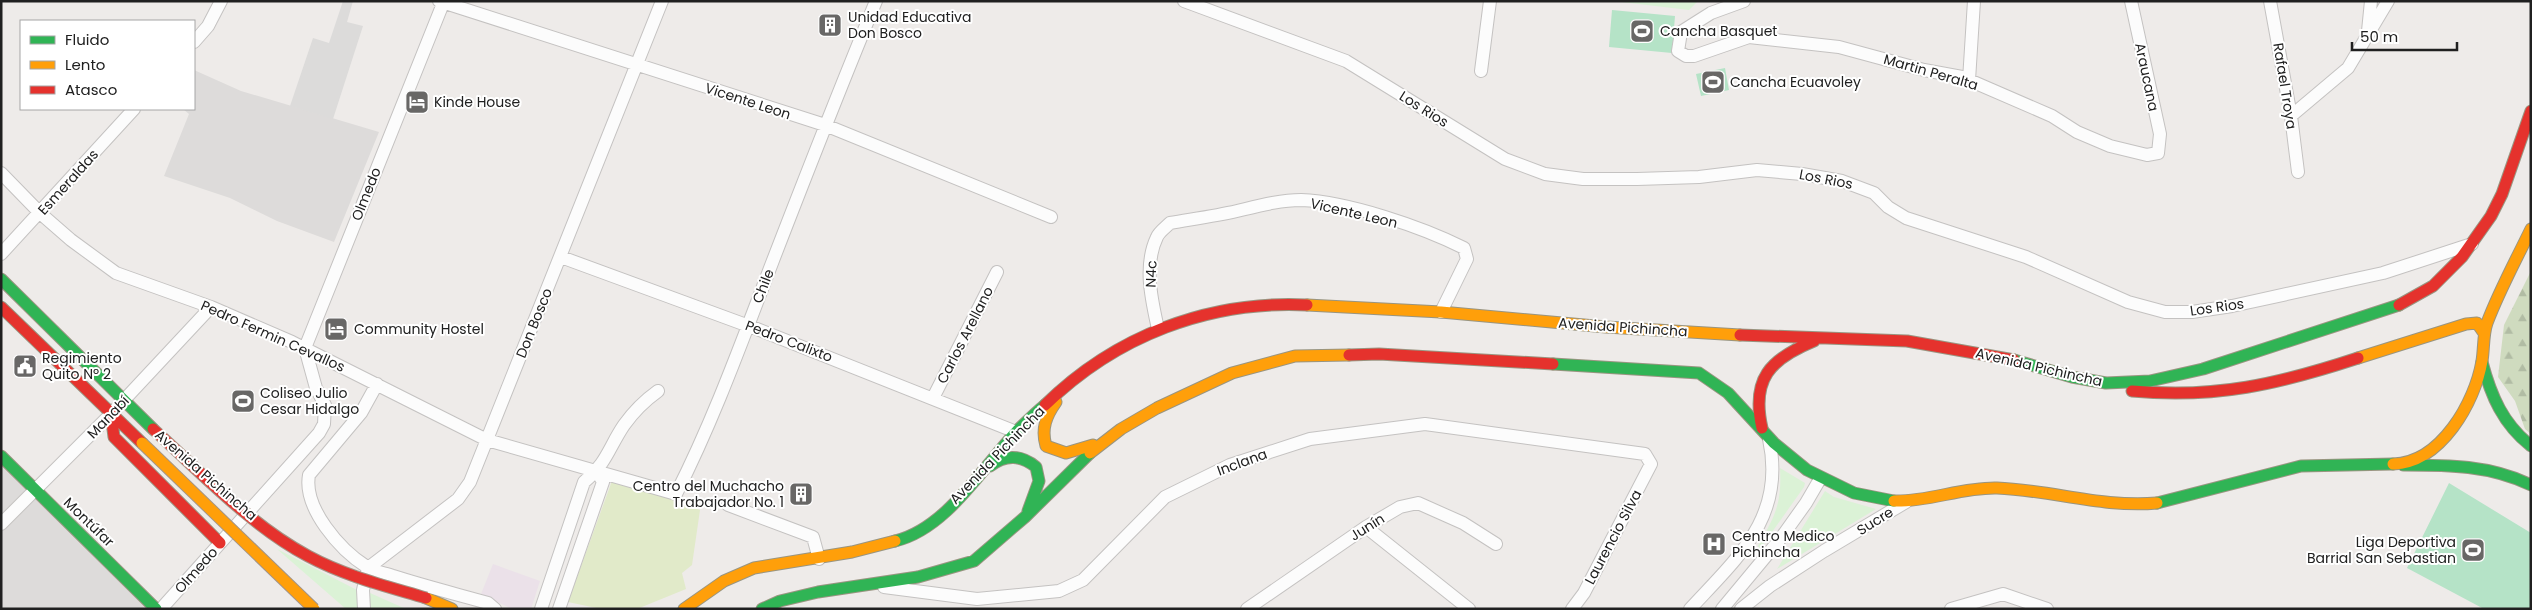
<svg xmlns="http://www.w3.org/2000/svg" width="2532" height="610" viewBox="0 0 2532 610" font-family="Poppins,sans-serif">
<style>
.residential{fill:#dddbda}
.industrial{fill:#ebe1e9}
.religious{fill:#dcdbda}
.grass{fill:#e1eac9}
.forest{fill:url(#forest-firs)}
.park{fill:#dbf2d6}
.pitch{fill:#b5e3c7}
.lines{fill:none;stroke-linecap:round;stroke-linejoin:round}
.street-casing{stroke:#c4c2c1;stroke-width:14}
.fast-casing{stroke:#999581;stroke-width:13}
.slow-casing{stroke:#999581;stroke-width:13}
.jam-casing{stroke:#999581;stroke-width:13}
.street{stroke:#fcfcfc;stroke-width:12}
.fast{stroke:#30b455;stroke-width:11}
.slow{stroke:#ff9f0a;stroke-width:11}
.jam{stroke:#e5322d;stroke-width:11}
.slow-bridge-casing{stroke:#a49485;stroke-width:13;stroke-linecap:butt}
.jam-bridge-casing{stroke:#a49485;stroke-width:13;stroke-linecap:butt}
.slow-bridge{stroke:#ff9f0a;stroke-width:11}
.jam-bridge{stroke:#e5322d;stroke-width:11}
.labels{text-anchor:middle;stroke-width:4;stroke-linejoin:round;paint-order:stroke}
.poi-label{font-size:14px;fill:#202020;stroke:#fff;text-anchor:start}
.street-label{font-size:14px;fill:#202020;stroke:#fff}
</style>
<defs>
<pattern id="forest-firs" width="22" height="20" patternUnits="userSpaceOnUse" patternTransform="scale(1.25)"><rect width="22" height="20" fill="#cfdbbf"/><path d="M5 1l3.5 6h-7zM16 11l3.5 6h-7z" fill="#b1bca4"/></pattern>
</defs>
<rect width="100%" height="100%" fill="#eeebe9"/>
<path class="residential" d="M194 70 241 91 379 132 334 242 277 221 230 198 164 176 189 114 183 109H194Z
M1 449 161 609H1Z"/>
<path class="industrial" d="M493 564 540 581 531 609H512L481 594Z"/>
<path class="religious" d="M343 1H353L347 22 363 26 333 119 290 106 313 38 329 43Z"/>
<path class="grass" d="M613 478 700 510 692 565 682 573 686 589 637 609H601L568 602Z"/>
<path class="forest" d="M2531 271V434L2525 429 2515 401 2498 377 2504 325Z"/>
<path class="park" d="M1613 1H1698L1689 10Z
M1780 468 1805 483 1804 487 1760 549 1758 546C1775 516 1782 504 1780 468Z
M1825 491 1834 497 1876 509 1777 569Z
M277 549 357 590 359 609H346Z
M370 593 406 609H369Z"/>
<path class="pitch" d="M1612 10 1675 16 1672 53 1609 47Z
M1725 68 1729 90 1701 96 1696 74Z
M2449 483 2531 533V609H2484L2407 568Z"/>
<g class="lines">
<g class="street-casing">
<path id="street" d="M439 1 825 125 1051 217
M1184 1 1346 61 1505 159 1545 174 1583 179H1637L1699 177 1757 170 1802 174 1842 181 1874 193 1888 207 1906 218 2026 257 2128 302 2165 312H2192L2232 306 2383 273 2472 244
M1744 1 1711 13 1681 32 1678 51 1686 56H1694L1749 37 1839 47 1924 70 1962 77 2052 116 2077 132 2110 146 2147 155 2158 153 2160 134 2131 1
M2270 1 2291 116 2298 172
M2368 31 2371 1
M194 42 208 26 221 1
M1481 71 1490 1
M1969 80 1974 1
M2291 116 2348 68 2388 1
M1 173 40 213 71 240 116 273 211 307 292 342 487 440 676 494C714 419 742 341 772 263 806 175 840 88 876 1
M1 254 134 109
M561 257 757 329 1016 432
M1158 329C1152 301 1143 266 1157 237 1159 232 1166 227 1170 223 1193 219 1215 216 1237 211 1258 206 1280 200 1301 200 1349 202 1422 227 1464 248L1467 259 1441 312
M377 384 361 413 309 475C303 508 340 550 367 567 374 572 385 573 393 576 424 586 456 594 488 603L495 609
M933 398 997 272
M728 505 813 537 819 559
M1 524 111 414 211 307
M1366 527 1469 609
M884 587 977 599 1059 591 1083 580 1165 497 1230 465 1310 439 1425 424 1645 454 1651 464 1584 593 1572 609
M161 609 319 433 324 424 325 405 316 388 305 348 444 1
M364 609 363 590 368 568 458 499 470 482 662 1
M541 609 584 482C607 463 609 447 624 425 634 411 644 401 658 391
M559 609 603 482 597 472
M1247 609 1366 527 1400 507 1418 503 1463 523 1496 544
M1690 609C1738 557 1786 517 1769 439
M1722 609 1781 538 1806 503 1820 479
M1741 609 1770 586 1824 551 1906 502
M1951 609 2003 594 2047 609"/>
</g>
<g class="fast-casing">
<path id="fast" d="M1 279 153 429
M2014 360 2072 377 2106 383 2150 381 2203 369 2399 305
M2482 362C2491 396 2503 424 2531 446
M1553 364 1699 373 1728 393 1774 443 1807 470 1854 493 1894 501
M1 456 156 609
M2403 465C2448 465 2490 465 2531 485
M990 466C1006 454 1021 455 1036 467L1039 481 1028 511
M2157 503 2301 466 2393 464
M895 541C946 529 982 468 1017 431 1026 422 1035 413 1045 405
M762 609 780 601 818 592 918 577 974 561 1025 517 1090 453"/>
</g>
<g class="slow-casing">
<path id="slow" d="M1307 305 1441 312 1606 327 1740 335
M2358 358 2466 324 2477 323 2484 333
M1056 402C1046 416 1041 429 1046 446L1066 453 1093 445
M1090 453 1121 429 1157 408 1232 373 1295 356 1349 355
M2393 464C2441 463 2475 402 2482 361 2484 349 2483 334 2487 323 2499 291 2516 260 2531 229
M1894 501C1929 502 1962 487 1997 488 2051 490 2103 508 2157 503
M426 598 452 609
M684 609 724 581 754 568 852 552 895 541"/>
</g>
<g class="jam-casing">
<path id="jam" d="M2399 305 2433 286 2462 257 2491 216 2502 194 2531 111
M1 307 142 443
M1740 335 1907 341 2014 360
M1349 355 1379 354 1553 364
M2132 391C2215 399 2279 384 2358 358
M1045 405C1115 336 1209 300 1307 305
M111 414 114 437 220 543
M1762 428C1751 379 1770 359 1814 341"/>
</g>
<use href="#street" class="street"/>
<use href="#fast" class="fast"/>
<use href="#slow" class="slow"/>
<use href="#jam" class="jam"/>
<g class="slow-bridge-casing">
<path id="slow-bridge" d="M142 443 314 609"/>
</g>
<g class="jam-bridge-casing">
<path id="jam-bridge" d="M153 429C202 473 250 525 308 556 345 576 386 586 426 598"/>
</g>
<use href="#slow-bridge" class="slow-bridge"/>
<use href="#jam-bridge" class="jam-bridge"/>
</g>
<defs>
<g id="building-square" transform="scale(1.25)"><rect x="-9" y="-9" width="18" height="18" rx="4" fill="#686766" stroke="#fff"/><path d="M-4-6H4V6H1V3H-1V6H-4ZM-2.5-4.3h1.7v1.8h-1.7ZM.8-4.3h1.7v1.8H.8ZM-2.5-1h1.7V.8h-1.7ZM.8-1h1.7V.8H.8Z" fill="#fff"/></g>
<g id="stadium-square" transform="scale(1.25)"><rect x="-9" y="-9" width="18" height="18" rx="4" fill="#686766" stroke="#fff"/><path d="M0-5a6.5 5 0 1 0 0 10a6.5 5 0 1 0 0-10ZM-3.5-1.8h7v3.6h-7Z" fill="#fff"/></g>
<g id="hotel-square" transform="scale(1.25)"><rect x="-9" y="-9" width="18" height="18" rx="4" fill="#686766" stroke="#fff"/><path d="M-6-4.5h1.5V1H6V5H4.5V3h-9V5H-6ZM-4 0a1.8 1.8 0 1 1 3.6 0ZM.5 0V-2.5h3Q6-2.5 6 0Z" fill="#fff"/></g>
<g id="civic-square" transform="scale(1.25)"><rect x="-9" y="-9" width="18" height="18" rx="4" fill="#686766" stroke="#fff"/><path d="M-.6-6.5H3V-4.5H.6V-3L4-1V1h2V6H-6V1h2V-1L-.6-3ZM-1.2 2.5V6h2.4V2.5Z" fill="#fff"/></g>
<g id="hospital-square" transform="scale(1.25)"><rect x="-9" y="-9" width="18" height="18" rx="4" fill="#686766" stroke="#fff"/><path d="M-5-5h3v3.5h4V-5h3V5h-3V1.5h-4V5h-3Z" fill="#fff"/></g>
</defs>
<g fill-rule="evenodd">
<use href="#building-square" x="830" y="25"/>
<use href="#stadium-square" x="1642" y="31"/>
<use href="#stadium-square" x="1713" y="82"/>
<use href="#hotel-square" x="417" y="102"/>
<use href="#hotel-square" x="336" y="329"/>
<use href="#civic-square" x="25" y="366"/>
<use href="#stadium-square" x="243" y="401"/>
<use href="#building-square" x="801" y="494"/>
<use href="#hospital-square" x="1714" y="544"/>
<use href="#stadium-square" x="2473" y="550"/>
</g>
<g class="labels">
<g class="poi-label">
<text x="848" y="22">Unidad Educativa<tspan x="848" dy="16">Don Bosco</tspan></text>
<text x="1660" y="36">Cancha Basquet</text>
<text x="1730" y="87">Cancha Ecuavoley</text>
<text x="434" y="107">Kinde House</text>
<text x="354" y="334">Community Hostel</text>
<text x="42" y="363">Regimiento<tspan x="42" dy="16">Quito Nº 2</tspan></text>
<text x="260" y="398">Coliseo Julio<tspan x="260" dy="16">Cesar Hidalgo</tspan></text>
<text x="784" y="491" text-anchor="end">Centro del Muchacho<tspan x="784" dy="16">Trabajador No. 1</tspan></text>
<text x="1732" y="541">Centro Medico<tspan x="1732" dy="16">Pichincha</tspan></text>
<text x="2456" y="547" text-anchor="end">Liga Deportiva<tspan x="2456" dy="16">Barrial San Sebastian</tspan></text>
</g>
<g class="street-label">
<text transform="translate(1931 72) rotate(16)" y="5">Martin Peralta</text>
<text transform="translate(2147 77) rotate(78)" y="5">Araucana</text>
<text transform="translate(2285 86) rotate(81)" y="5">Rafael Troya</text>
<text transform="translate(748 101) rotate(18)" y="5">Vicente Leon</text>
<text transform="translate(1424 109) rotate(32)" y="5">Los Rios</text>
<text transform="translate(1826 179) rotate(11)" y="5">Los Rios</text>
<text transform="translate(68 182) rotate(-48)" y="5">Esmeraldas</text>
<text transform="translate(366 194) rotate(-68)" y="5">Olmedo</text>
<text transform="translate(1354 213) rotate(13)" y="5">Vicente Leon</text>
<text transform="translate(1151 274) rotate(-88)" y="5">N4c</text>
<text transform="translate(763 286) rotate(-69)" y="5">Chile</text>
<text transform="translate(2217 307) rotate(-8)" y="5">Los Rios</text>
<text transform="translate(534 323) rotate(-68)" y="5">Don Bosco</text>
<text transform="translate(1623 327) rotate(4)" y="5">Avenida Pichincha</text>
<text transform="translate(965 335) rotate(-63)" y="5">Carlos Arellano</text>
<text transform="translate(273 336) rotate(24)" y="5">Pedro Fermin Cevallos</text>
<text transform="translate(789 341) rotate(21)" y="5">Pedro Calixto</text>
<text transform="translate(2039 367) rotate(13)" y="5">Avenida Pichincha</text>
<text transform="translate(108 417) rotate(-46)" y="5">Manabí</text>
<text transform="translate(997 455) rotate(-46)" y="5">Avenida Pichincha</text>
<text transform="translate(1242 462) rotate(-20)" y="5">Inclana</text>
<text transform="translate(206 475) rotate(41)" y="5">Avenida Pichincha</text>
<text transform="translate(1875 521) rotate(-32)" y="5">Sucre</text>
<text transform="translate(89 522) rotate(44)" y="5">Montúfar</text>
<text transform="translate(1367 527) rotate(-32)" y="5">Junín</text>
<text transform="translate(1613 537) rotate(-62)" y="5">Laurencio Silva</text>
<text transform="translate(196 570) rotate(-48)" y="5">Olmedo</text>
</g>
</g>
<rect width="2532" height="610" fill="none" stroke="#202020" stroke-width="5"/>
<rect x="20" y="20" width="175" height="90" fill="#ffffff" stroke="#a6a6a6"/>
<rect x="30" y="36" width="25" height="8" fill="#30b455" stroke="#a6a6a6"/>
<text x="65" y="45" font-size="15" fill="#202020">Fluido</text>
<rect x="30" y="61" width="25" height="8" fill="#ff9f0a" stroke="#a6a6a6"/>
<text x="65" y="70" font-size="15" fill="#202020">Lento</text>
<rect x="30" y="86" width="25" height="8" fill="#e5322d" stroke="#a6a6a6"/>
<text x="65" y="95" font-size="15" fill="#202020">Atasco</text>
<path d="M2352 42v8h105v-8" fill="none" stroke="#202020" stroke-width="2.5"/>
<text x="2360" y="42" font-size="15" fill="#202020" stroke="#ffffff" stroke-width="4" paint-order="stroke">50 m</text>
</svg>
